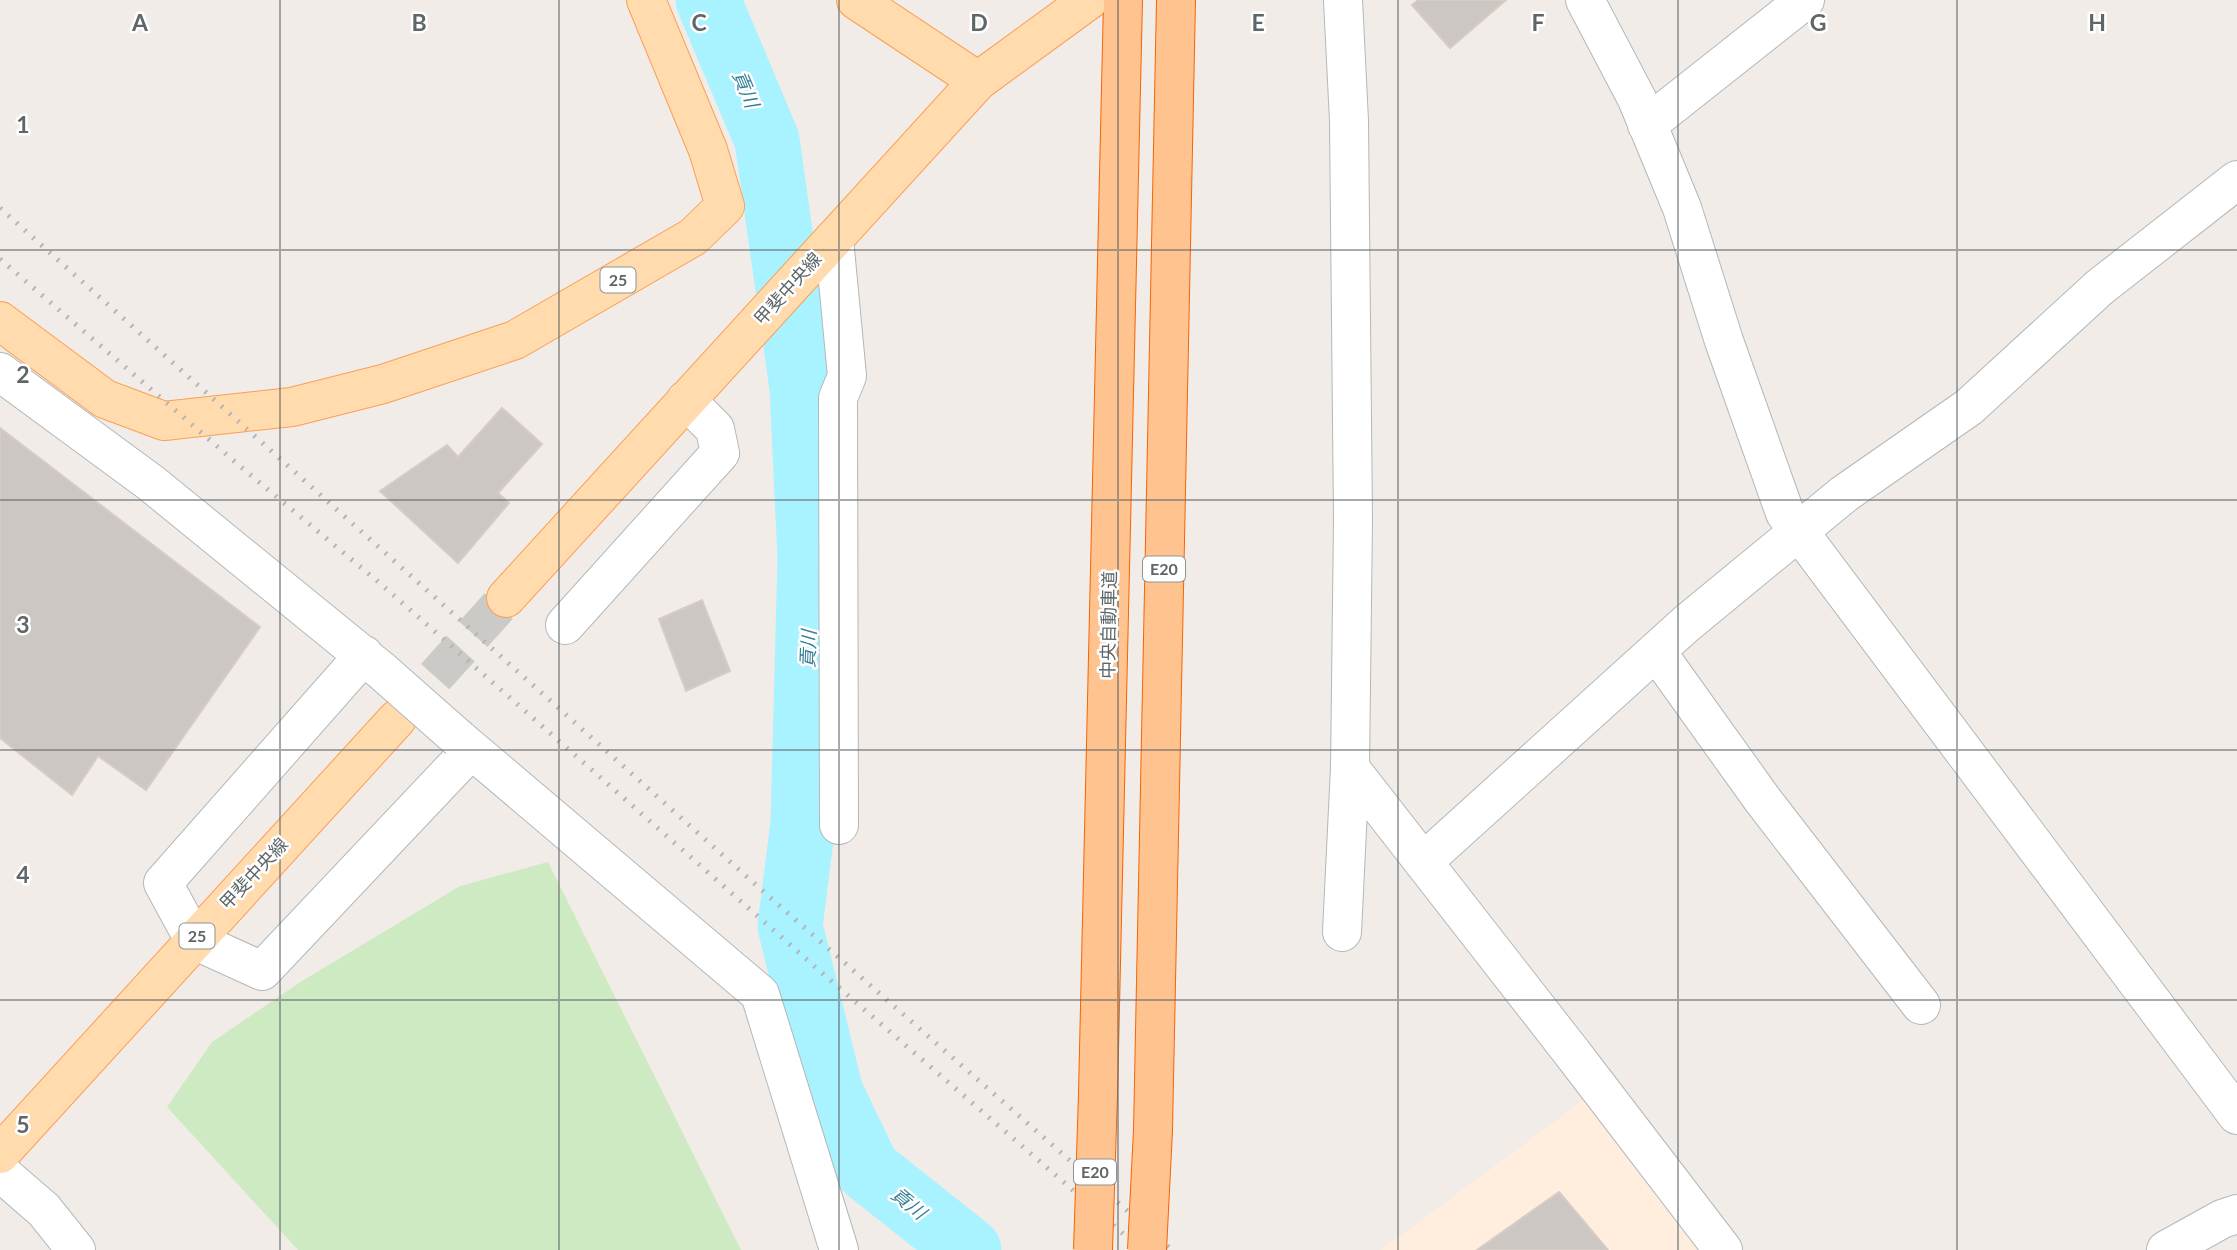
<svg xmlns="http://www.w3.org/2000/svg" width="2237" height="1250" viewBox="0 0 2237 1250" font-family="Lato,'Noto Sans JP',sans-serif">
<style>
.commercial{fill:#ffeede}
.green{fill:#ceeac2}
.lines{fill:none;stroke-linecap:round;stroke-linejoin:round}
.river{stroke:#a9f2ff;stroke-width:65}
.building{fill:#cdc7c4;stroke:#d7ccc5;stroke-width:2}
.primary-tunnel{stroke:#cccac7;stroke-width:38;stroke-dasharray:38 19;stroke-linecap:butt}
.minor-casing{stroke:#b2b8ba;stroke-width:40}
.tertiary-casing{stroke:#b2b8ba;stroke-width:40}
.primary-casing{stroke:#fd9e55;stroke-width:40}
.motorway-casing{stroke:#f86400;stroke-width:40}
.minor{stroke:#fff;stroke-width:38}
.tertiary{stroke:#fff;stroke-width:38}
.primary{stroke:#ffdbae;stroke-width:38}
.motorway{stroke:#ffc390;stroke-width:38}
.rail{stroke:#b4b5b6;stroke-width:5;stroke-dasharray:2 9;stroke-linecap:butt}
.minor-bridge-casing{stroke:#b2b8ba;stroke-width:40;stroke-linecap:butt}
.motorway-bridge-casing{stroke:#f86400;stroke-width:40;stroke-linecap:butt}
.minor-bridge{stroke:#fff;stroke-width:38}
.motorway-bridge{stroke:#ffc390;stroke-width:38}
.grid{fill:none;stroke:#5e6668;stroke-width:2;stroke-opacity:0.55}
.labels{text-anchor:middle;stroke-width:5;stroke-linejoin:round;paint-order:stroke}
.shield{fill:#fff;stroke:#8e9495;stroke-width:2}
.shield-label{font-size:16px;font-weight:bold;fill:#5e6668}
.street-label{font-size:18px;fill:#5e6668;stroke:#fff}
.water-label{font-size:19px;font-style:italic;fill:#327f95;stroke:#fff}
.grid-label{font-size:23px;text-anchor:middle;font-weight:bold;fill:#5e6668;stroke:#fff;stroke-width:5;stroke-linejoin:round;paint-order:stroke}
</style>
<rect width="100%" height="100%" fill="#f1ece7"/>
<path class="commercial" d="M1585 1099 1698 1250H1381Z"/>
<path class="green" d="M548 862 741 1250H298L167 1107 212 1042 302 981 460 886Z"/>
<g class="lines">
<path class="river" d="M708 0 767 140 802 388 810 558 803 823 790 926 831 1093 868 1170 969 1250"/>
</g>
<path class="building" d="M1418 0H1506L1450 48 1412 5Z
M502 408 542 444 498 493 509 503 458 563 380 491 447 445 458 457Z
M0 428 260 627 146 790 98 756 72 795 0 738Z
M702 600 730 671 686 691 659 619Z
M1559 1192 1608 1250H1477Z"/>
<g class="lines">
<path class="primary-tunnel" d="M397 719 506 598"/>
<g class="minor-casing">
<path id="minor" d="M1585 0 1637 99 1682 208 1724 341 1785 513 2237 1115
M1647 125 1805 0
M834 239 847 376 838 398 839 825
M0 372 151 483 382 671
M565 625 720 453 715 429 686 400
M1656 651 1762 799 1921 1005
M364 655 163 883 194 940 262 971 471 750
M459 739 760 994 839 1250
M1350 768 1573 1054
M1423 862 1686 624 1844 494 1969 407 2100 287 2237 180
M1342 932 1350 768 1353 520 1349 121 1343 0
M0 1172 44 1210 76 1250
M2166 1250 2222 1219 2237 1214"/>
</g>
<g class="tertiary-casing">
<path id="tertiary" d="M1573 1054 1723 1250"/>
</g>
<g class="primary-casing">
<path id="primary" d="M856 0 978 81
M0 321 105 399 164 421 292 407 383 384 515 340 693 237 725 206 708 150 646 0
M506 598 978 81 1089 0
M0 1154 397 719"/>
</g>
<g class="motorway-casing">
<path id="motorway" d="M1098 1094 1123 0
M1153 1130 1176 0"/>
</g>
<use href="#minor" class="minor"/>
<use href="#tertiary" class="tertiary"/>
<use href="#primary" class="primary"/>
<use href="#motorway" class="motorway"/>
<path class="rail" d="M0 208 765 893 1172 1250
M0 259 241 467 382 585 821 972 1142 1250"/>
<g class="minor-bridge-casing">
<path id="minor-bridge" d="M382 671 459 739"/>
</g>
<g class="motorway-bridge-casing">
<path id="motorway-bridge" d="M1093 1250 1098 1094
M1147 1250 1153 1130"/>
</g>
<use href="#minor-bridge" class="minor-bridge"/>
<use href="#motorway-bridge" class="motorway-bridge"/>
</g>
<path class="grid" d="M280 0V1250M559 0V1250M839 0V1250M1118 0V1250M1398 0V1250M1678 0V1250M1957 0V1250M0 250H2237M0 500H2237M0 750H2237M0 1000H2237"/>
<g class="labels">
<g class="shield">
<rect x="600.5" y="267.5" width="35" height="25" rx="5"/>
<rect x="1143" y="556.5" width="42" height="25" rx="5"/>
<rect x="179.5" y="923.5" width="35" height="25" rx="5"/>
<rect x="1074" y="1159.5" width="42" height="25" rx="5"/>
</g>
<g class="shield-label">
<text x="618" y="286">25</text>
<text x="1164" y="575">E20</text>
<text x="197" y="942">25</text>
<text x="1095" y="1178">E20</text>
</g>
<g class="street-label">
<text transform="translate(788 289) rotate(-48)" y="6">甲斐中央線</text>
<text transform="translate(1109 625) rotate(-89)" y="6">中央自動車道</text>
<text transform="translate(254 874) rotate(-47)" y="6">甲斐中央線</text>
</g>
<g class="water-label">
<text transform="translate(746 89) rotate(67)" y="7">貢川</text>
<text transform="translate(808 649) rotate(-88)" y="7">貢川</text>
<text transform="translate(909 1203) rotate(39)" y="7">貢川</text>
</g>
</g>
<g class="grid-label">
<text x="140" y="31">A</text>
<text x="419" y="31">B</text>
<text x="699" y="31">C</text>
<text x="979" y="31">D</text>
<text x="1258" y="31">E</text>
<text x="1538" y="31">F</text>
<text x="1818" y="31">G</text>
<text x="2097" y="31">H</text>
<text x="23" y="133">1</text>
<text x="23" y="383">2</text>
<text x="23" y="633">3</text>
<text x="23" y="883">4</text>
<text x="23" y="1133">5</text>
</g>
</svg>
